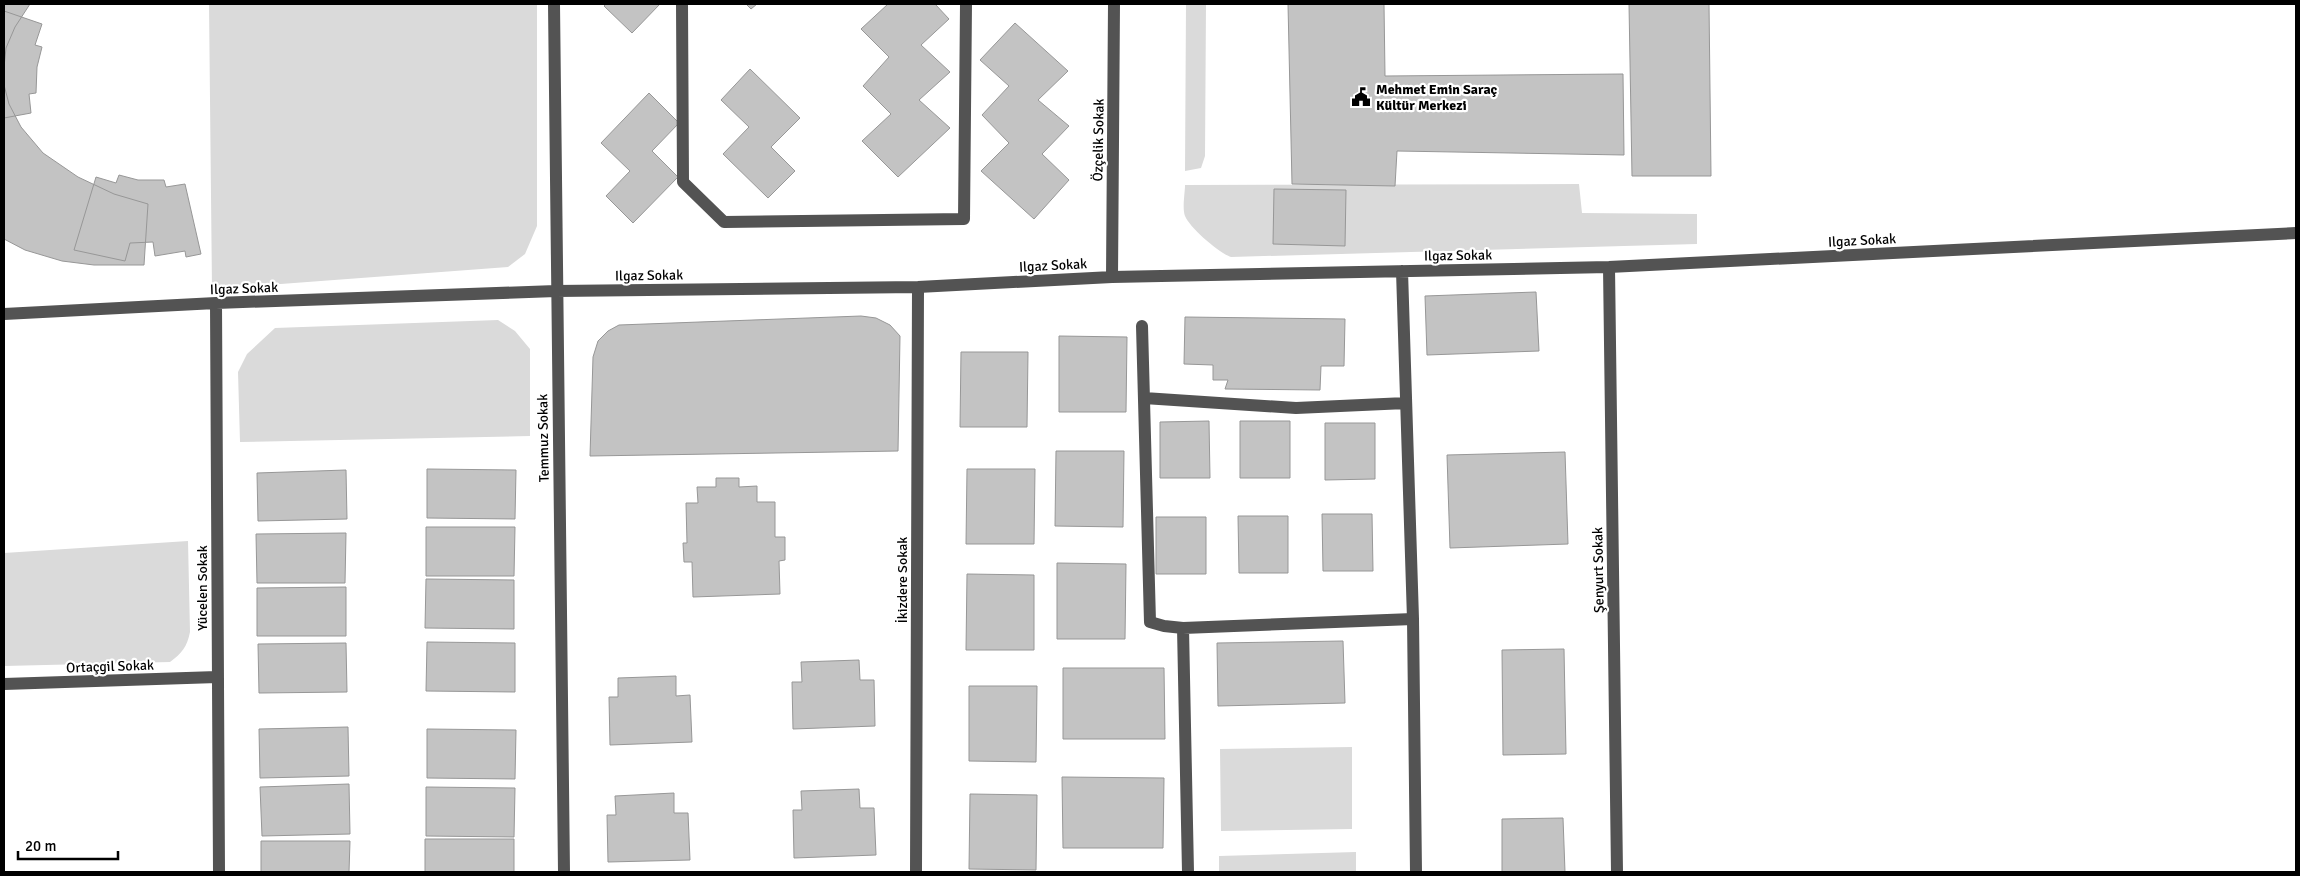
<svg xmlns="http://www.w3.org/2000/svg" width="2300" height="876" viewBox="0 0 2300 876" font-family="Signika,sans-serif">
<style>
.green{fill:#dadada}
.building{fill:#c3c3c3;stroke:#979797}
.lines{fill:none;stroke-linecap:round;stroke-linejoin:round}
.minor{stroke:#535353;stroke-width:12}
.labels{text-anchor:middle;stroke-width:4.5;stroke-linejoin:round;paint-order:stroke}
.poi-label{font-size:14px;font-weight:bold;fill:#000;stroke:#fff;text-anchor:start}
.street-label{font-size:14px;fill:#000;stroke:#fff}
</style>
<rect width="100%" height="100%" fill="#fff"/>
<path class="green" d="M209 4H537V226L525 254 508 267 212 289Z
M1186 4H1206L1205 156 1201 168 1185 171Z
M1579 184 1582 213 1697 214V244L1231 257C1219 253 1190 228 1185 216 1182 208 1185 193 1185 185Z
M498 320 515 331 530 349V436L240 442 238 372 247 354 275 328Z
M188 541 190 632C187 647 182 653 170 662L4 666V553Z
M1352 747V829L1221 831 1220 749Z
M1356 852V872H1219V856Z"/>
<path class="building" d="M4 4H30L15 27 6 48 4 67Z
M606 4H660L632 33 604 6Z
M746 4H757L751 9Z
M888 4H935L949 19 921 45 950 72 919 100 950 128 898 177 862 141 891 114 863 86 889 57 861 29Z
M1288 4H1384L1385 76 1623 74 1624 155 1397 151 1395 186 1292 184Z
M1629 4H1709L1711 176H1632Z
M4 11 42 24 35 45 42 47 37 67 36 93 29 94 31 113 4 118Z
M1015 23 1068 71 1038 100 1069 126 1042 154 1069 180 1034 219 981 171 1009 143 982 115 1009 86 980 60Z
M750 69 800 118 771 147 795 171 768 198 723 154 749 127 721 100Z
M4 85 9 104 21 127 43 153 78 177 114 194 148 204 144 265H94L62 261 25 250 4 239Z
M649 93 679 123 652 151 678 177 633 223 606 196 630 171 601 143Z
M119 175 138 180H164L166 187 185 184 201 254 186 257 185 251 155 256 153 242 130 243 125 261 74 250 96 177 116 183Z
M1274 189 1346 190 1345 246 1273 244Z
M1536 292 1539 351 1427 355 1425 296Z
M861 316 876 318 890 325 900 336 898 451 590 456 593 357 598 341 608 331 619 325Z
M1185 317 1345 319 1344 366H1321L1320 390 1225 389 1228 380H1213V365L1184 364Z
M1059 336 1127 337 1126 412H1059Z
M961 352H1028L1027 427H960Z
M1209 421 1210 478H1160V422Z
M1240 421H1290V478H1240Z
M1325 423H1375V479L1325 480Z
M1056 451H1124L1123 527 1055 526Z
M1565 452 1568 544 1450 548 1447 455Z
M427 469 516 470 515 519 427 518Z
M967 469H1035L1034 544H966Z
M346 470 347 519 258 521 257 473Z
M716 478H739V487L757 486V502H775V537H785V560L779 561 780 594 693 597 692 562H684L683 543H687L686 503H698L697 487H716Z
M1322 514H1372L1373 571H1323Z
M1238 516H1288V573H1239Z
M1156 517H1206V574H1156Z
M426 527H515L514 576H426Z
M346 533 345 583H257L256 534Z
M1057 563 1126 564 1125 639H1057Z
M967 574 1034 575V650H966Z
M426 579 514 580V629L425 628Z
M346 587V636H257V588Z
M1343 641 1345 703 1218 706 1217 643Z
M427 642 515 643V692L426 691Z
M346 643 347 692 259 693 258 644Z
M1564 649 1566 754 1503 755 1502 650Z
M859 660 860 680H874L875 726 793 729 792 682H802L801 662Z
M1063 668H1164L1165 739H1063Z
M676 676V696L690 695 692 742 610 745 609 697H618V678Z
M969 686H1037L1036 762 969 761Z
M348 727 349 776 260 778 259 729Z
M427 729 516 730 515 779 427 778Z
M1062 777 1164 778 1163 848H1063Z
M349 784 350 834 262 836 260 787Z
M426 787 515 788 514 837 426 836Z
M859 789 860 808H874L876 855 794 858 793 810H802L801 791Z
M674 793V813H688L690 860 608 862 607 815H616L615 796Z
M970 794 1037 795 1036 870 969 869Z
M1563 818 1565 872H1502V819Z
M425 839H514V872H425Z
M261 841H350L349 872H261Z"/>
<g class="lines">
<path class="minor" d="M554 4 564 872
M682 4 683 182 724 222 964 219 966 4
M1609 267 1617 872
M1402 271 1413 619 1416 872
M1112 277 1114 4
M216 303 219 872
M4 314 216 303 556 291 918 287 1112 277 1609 267 2296 233
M1142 326 1150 622 1164 626 1183 628
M1144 398 1296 408 1406 403
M4 684 217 677
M916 872 918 287
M1188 872 1183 628 1413 619"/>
</g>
<defs>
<g id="civic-bare" transform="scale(1.5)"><path d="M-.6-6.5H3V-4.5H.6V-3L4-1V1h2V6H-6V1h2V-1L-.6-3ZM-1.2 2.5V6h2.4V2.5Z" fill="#000" stroke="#fff" stroke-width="2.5" paint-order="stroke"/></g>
</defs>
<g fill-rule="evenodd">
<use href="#civic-bare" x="1361" y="97"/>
</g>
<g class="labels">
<g class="poi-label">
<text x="1376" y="94">Mehmet Emin Saraç<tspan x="1376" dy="16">Kültür Merkezi</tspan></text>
</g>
<g class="street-label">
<text transform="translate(1098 140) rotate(-89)" y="5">Özçelik Sokak</text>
<text transform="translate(1862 240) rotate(-3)" y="5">Ilgaz Sokak</text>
<text transform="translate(1458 255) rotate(-1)" y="5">Ilgaz Sokak</text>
<text transform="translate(1053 265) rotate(-3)" y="5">Ilgaz Sokak</text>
<text transform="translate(649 275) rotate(-1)" y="5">Ilgaz Sokak</text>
<text transform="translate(244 288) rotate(-2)" y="5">Ilgaz Sokak</text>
<text transform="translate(543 438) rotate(-91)" y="5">Temmuz Sokak</text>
<text transform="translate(1598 570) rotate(-91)" y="5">Şenyurt Sokak</text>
<text transform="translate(902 580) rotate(-90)" y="5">İkizdere Sokak</text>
<text transform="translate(202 588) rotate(-90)" y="5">Yücelen Sokak</text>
<text transform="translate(110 666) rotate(-2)" y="5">Ortaçgil Sokak</text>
</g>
</g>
<rect width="2300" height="876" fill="none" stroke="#000000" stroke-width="10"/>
<path d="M18 851v8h100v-8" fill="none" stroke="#000000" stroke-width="2.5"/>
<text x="25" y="851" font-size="15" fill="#000000" stroke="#ffffff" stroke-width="4" paint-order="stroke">20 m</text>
</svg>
